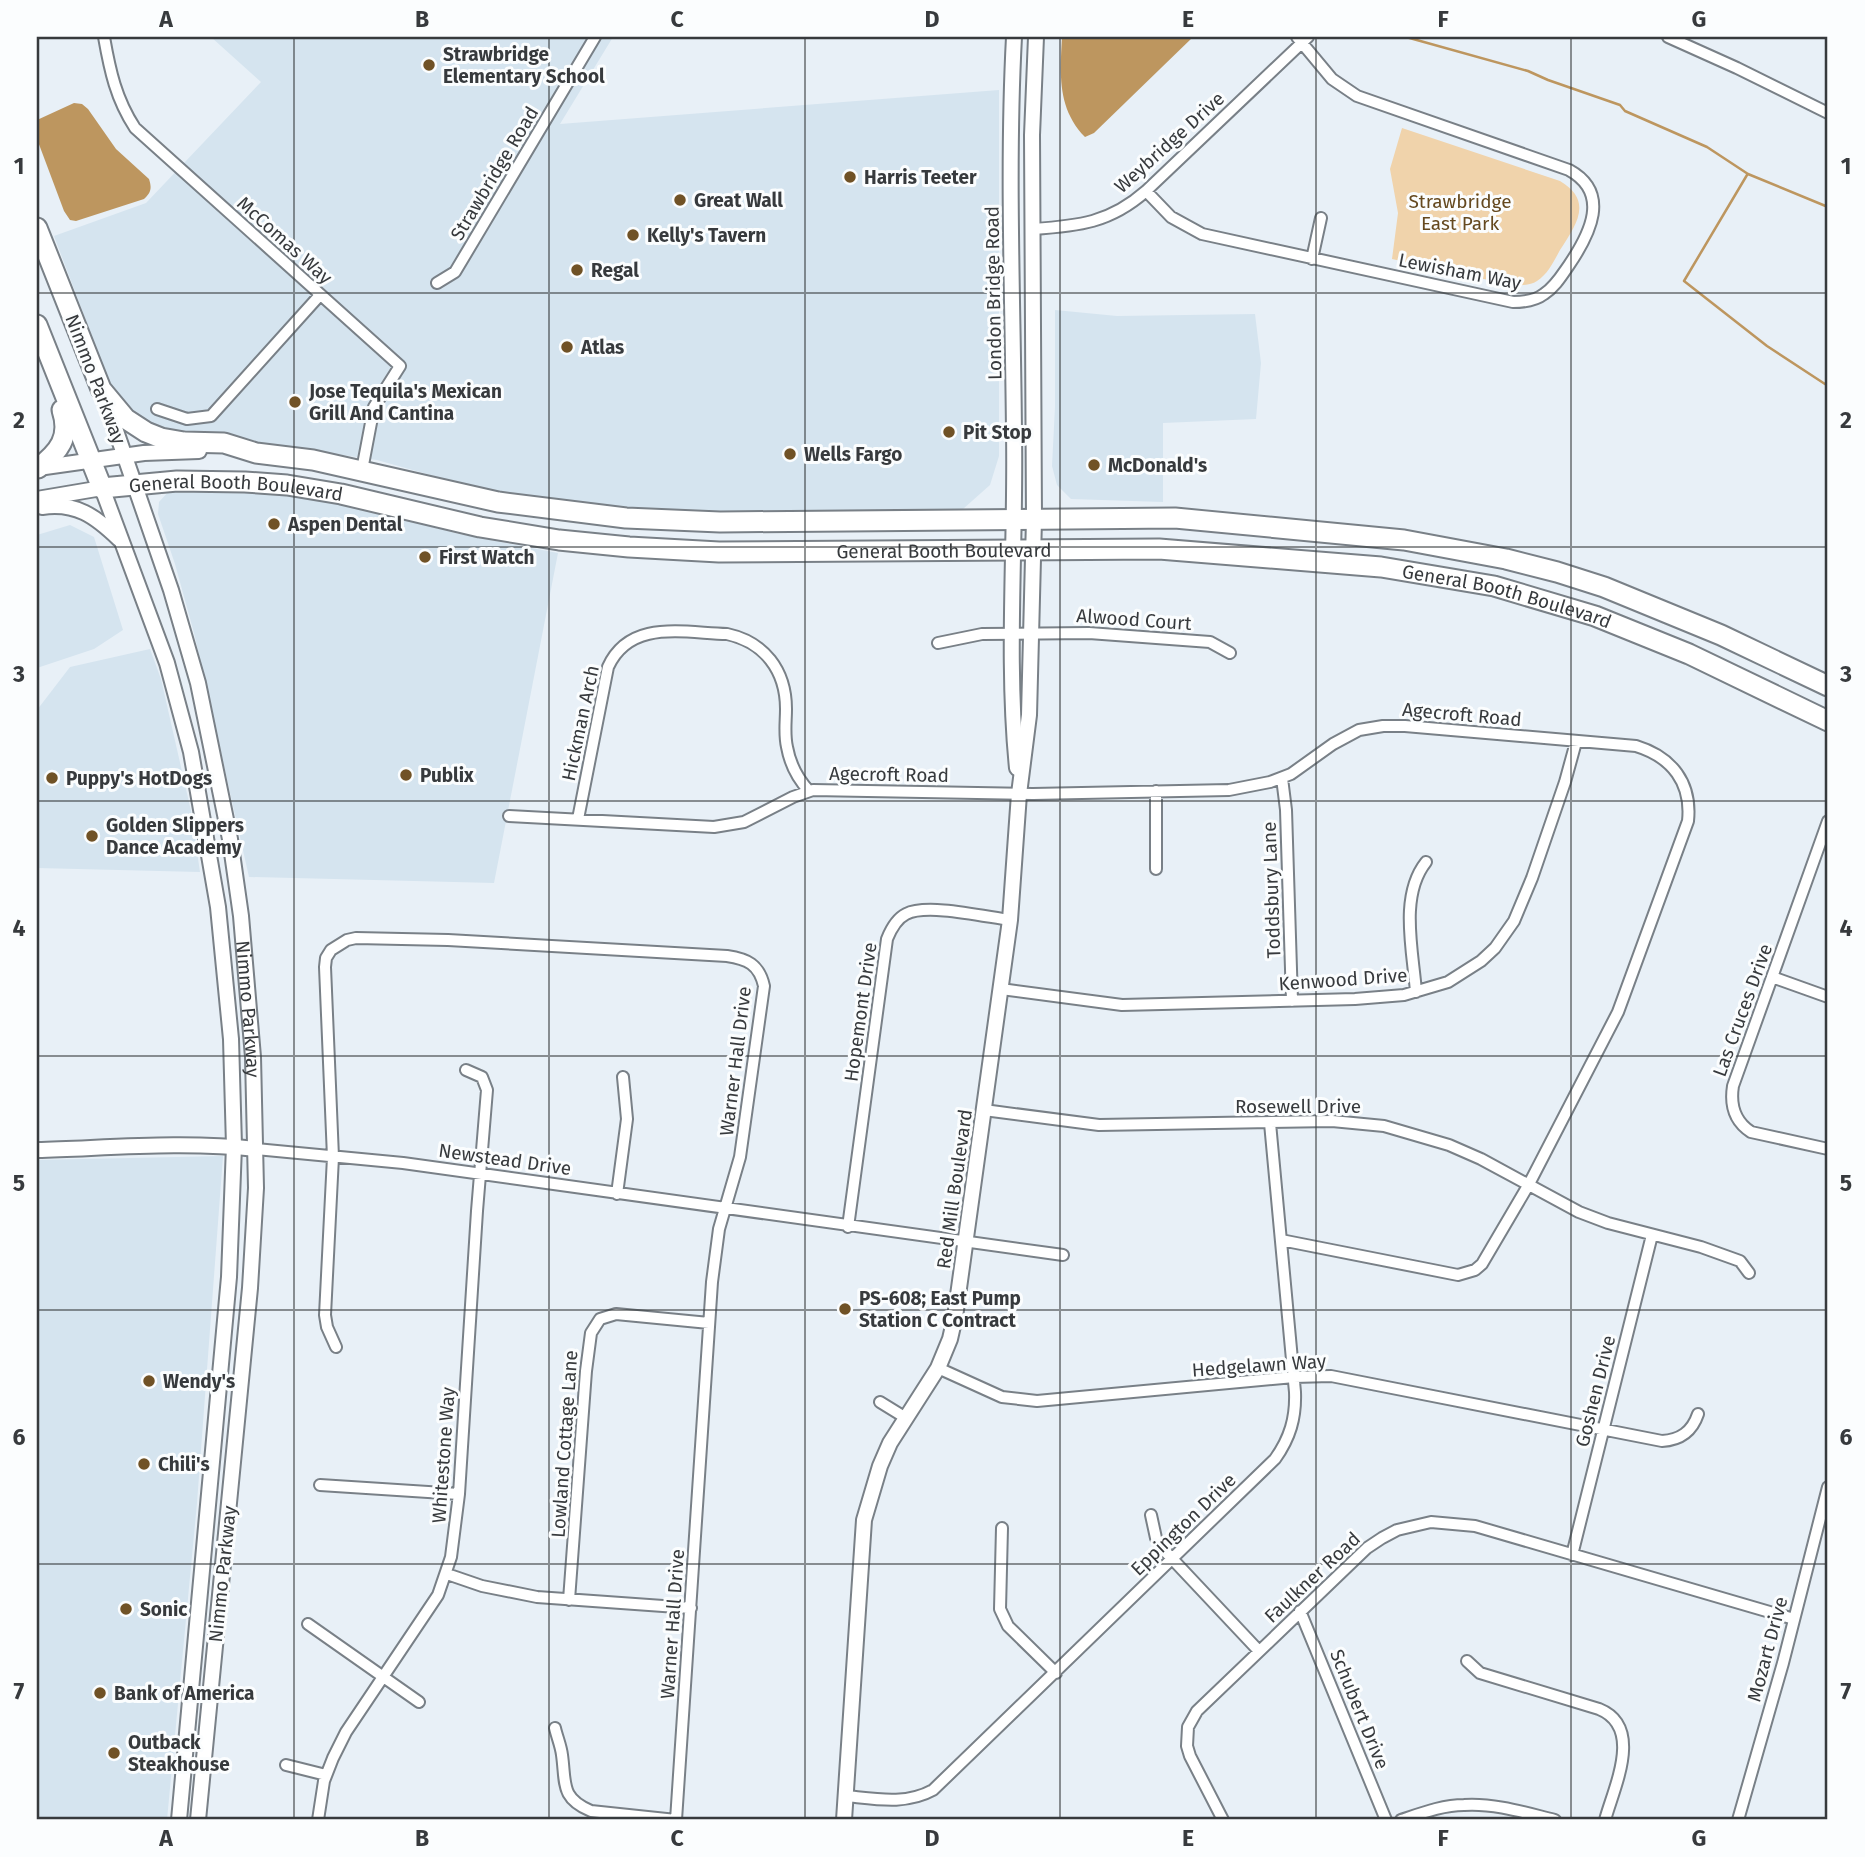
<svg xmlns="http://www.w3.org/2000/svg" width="1865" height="1857" viewBox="0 0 1865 1857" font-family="'Fira Sans',sans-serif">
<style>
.built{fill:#d5e4ef}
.green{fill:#f0d3ab}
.water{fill:#bd965f}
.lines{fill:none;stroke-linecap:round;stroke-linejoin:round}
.stream{stroke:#bd965f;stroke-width:2.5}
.street-casing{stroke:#798087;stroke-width:14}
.secondary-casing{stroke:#798087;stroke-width:18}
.highway-casing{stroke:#798087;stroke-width:23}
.street{stroke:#fff;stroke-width:10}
.secondary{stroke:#fff;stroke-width:14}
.highway{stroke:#fff;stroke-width:19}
.grid{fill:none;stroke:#373a3d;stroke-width:2;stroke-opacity:0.55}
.poi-dot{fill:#705226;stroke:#fbfdfe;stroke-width:2.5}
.labels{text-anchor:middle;stroke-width:6;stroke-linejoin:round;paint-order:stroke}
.poi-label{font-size:19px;font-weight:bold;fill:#373a3d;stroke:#fbfdfe;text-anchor:start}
.street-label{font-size:19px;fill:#373a3d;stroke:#fbfdfe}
.park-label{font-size:19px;fill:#65491f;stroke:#fbfdfe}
.neatline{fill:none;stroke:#373a3d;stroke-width:2.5}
.grid-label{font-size:23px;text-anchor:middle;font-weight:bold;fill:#373a3d}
</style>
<rect width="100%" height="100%" fill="#e8f0f7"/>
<path class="built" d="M211 37H613L560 124 999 90V456L990 485 963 509 920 512H658L513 498 377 460 217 437 171 433 139 419 113 392 54 236 146 203 261 82Z
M1055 310 1117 316 1255 314 1261 363 1256 419 1163 423V502L1071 499 1057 485 1052 466 1055 407Z
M239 488 326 499 459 534 558 553 494 883 249 877 194 633 175 564 158 514 159 502 170 490Z
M70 525 94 537 123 630 94 649 37 668V535Z
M150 649 161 679 191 811 200 872 37 868V710L70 667Z
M223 1156 197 1503 167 1820H37V1160Z"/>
<path class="green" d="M1402 128 1560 181C1594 201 1576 225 1560 250 1554 261 1548 274 1537 281 1531 285 1524 285 1516 286L1392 259 1398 213 1390 169Z"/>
<path class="water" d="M1062 37H1193L1094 133 1085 137C1057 108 1060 74 1062 37Z
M74 103 82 104 88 109 116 149 149 179C152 188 151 193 144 199L76 221 70 220 64 211 37 139V120Z"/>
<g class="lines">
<path class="stream" d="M1406 37 1528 71 1548 80 1620 105 1625 111 1707 147 1748 174 1828 207
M1747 175 1684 281 1767 346 1828 386"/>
<g class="street-casing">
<path id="street" d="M104 37C110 71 116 99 135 128L400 366 374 407 362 470
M1668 37 1737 68 1828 113
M1146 191 1171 217 1202 234 1513 302C1524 302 1535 301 1544 294 1555 287 1562 275 1569 265 1590 234 1611 193 1569 170L1357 96 1332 79 1297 37
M1033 229C1078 226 1110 223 1146 191L1308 37
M1312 259 1321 218
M437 283 455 272 595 37
M157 409 187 419 211 416 320 295
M938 643 982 634 1089 633 1210 642 1230 653
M1282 778 1286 810 1292 1001
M509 816 714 827 744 822 793 797 813 790 1033 794 1229 790 1270 782 1291 774 1333 744 1359 730 1383 726H1405L1636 746C1672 757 1692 783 1688 821L1618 1012 1529 1184 1482 1264 1475 1270 1458 1275 1281 1240
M578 819 608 667C630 619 683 633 727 634 764 642 786 670 786 709 786 722 784 734 787 747 790 764 798 779 809 791
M1828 821 1733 1086C1730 1105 1734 1121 1751 1132L1828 1149
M1156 869V791
M1772 977 1828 997
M1001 989 1122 1005 1355 999 1404 995 1448 982 1481 961 1495 948 1514 921 1532 878 1565 782 1576 742
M1416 992C1413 951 1399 896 1426 862
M984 1110 1099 1125 1332 1121 1384 1126 1449 1145 1481 1159 1579 1212 1608 1223 1701 1247 1740 1261 1749 1273
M256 1149 403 1163 1063 1255
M617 1194 627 1119 623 1077
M848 1227 887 939C891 929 896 919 906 914 927 903 986 917 1010 920
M336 1347 327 1327 325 1315 333 1157 325 967 326 958 331 950 347 940 356 938 448 940 727 956C747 959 759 964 764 986L740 1157 719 1229 712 1282 676 1820
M938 1368 1002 1397 1037 1401 1294 1377 1331 1376 1662 1441C1680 1440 1692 1432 1698 1414
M880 1402 906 1418
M320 1485 459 1494
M1151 1515 1156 1538 1162 1548 1258 1650
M1002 1528 1000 1609 1008 1626 1056 1673
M1572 1555 1652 1235
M447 1574 482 1586 537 1597 691 1608
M569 1600 586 1371 591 1333 600 1319 616 1314 709 1323
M1300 1611 1386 1820
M308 1624 419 1702
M1467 1661 1480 1673 1599 1709C1644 1727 1614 1787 1605 1820
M555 1728C557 1737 561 1746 562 1755 566 1783 560 1798 591 1811L676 1820
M286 1765 326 1775
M846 1796C876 1799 906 1805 933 1790L1275 1459C1290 1438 1296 1418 1295 1392L1270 1123
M318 1820 324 1781 333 1758 346 1732 438 1595 451 1557 459 1494 477 1211 487 1090 482 1077 466 1070
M1223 1820 1190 1756 1187 1746 1188 1727 1197 1711 1367 1548 1382 1538 1397 1530 1431 1522 1475 1526 1794 1619
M1401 1820C1422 1813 1443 1805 1464 1805 1495 1803 1526 1813 1555 1820
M1738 1820 1783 1663 1828 1487"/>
</g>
<g class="secondary-casing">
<g id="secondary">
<path d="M1014 37C1007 169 1013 302 1014 434 1016 544 1006 659 1017 768"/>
<path id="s1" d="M106 402 171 590 198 683 230 839 241 916 253 1057 256 1188 250 1288 198 1820"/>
<path d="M38 468 144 453 199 451"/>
<path d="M37 499 102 488 167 663 191 752 218 907 231 1039 234 1146 229 1277 179 1820"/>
<path d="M42 507C76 502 95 516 119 539"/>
<path d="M37 1150C109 1148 184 1141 256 1149"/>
<path d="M844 1820 864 1520 880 1466 890 1443 938 1368 950 1339 955 1317 1010 920 1019 794 1029 715 1034 519 1032 135 1036 37"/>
</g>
</g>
<g class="highway-casing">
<g id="highway">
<path d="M37 228 101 389 126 419 146 432 161 438 184 442 224 443 256 453 313 460 498 502 626 518 720 522 1175 518 1404 540 1506 559 1557 572 1604 587 1721 635 1828 686"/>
<path id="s2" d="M37 325 102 488 177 481 245 482 287 485 341 494 480 527 559 540 629 547 719 552 1159 549 1381 567 1494 586 1595 616 1689 654 1828 721"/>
<path d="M38 468C59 452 71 437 62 410"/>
</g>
</g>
<use href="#street" class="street"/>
<use href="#secondary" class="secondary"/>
<use href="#highway" class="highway"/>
</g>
<path class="grid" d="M294 37V1820M549 37V1820M805 37V1820M1060 37V1820M1316 37V1820M1571 37V1820M37 293H1828M37 547H1828M37 801H1828M37 1056H1828M37 1310H1828M37 1564H1828"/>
<g class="poi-dot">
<circle cx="429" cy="65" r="7"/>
<circle cx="850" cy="177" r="7"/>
<circle cx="680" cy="200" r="7"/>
<circle cx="633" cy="235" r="7"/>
<circle cx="577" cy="270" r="7"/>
<circle cx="567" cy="347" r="7"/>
<circle cx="295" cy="402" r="7"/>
<circle cx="949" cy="432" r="7"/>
<circle cx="790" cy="454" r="7"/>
<circle cx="1094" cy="465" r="7"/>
<circle cx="274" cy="524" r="7"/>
<circle cx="425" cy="557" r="7"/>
<circle cx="406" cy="775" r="7"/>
<circle cx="52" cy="778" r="7"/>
<circle cx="92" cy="836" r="7"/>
<circle cx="845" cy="1309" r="7"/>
<circle cx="149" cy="1381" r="7"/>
<circle cx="144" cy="1464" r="7"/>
<circle cx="126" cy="1609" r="7"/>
<circle cx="100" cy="1693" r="7"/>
<circle cx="114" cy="1753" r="7"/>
</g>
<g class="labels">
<g class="poi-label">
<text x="443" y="61">Strawbridge<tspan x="443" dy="22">Elementary School</tspan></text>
<text x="864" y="184">Harris Teeter</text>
<text x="694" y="207">Great Wall</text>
<text x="647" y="242">Kelly's Tavern</text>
<text x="591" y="277">Regal</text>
<text x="581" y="354">Atlas</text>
<text x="309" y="398">Jose Tequila's Mexican<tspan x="309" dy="22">Grill And Cantina</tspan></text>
<text x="963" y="439">Pit Stop</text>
<text x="804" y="461">Wells Fargo</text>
<text x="1108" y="472">McDonald's</text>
<text x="288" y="531">Aspen Dental</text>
<text x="439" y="564">First Watch</text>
<text x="420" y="782">Publix</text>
<text x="66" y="785">Puppy's HotDogs</text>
<text x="106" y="832">Golden Slippers<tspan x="106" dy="22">Dance Academy</tspan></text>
<text x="859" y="1305">PS-608; East Pump<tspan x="859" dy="22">Station C Contract</tspan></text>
<text x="163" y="1388">Wendy's</text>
<text x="158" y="1471">Chili's</text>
<text x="140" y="1616">Sonic</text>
<text x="114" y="1700">Bank of America</text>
<text x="128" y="1749">Outback<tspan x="128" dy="22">Steakhouse</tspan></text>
</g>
<g class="street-label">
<text transform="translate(1169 142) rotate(-42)" y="7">Weybridge Drive</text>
<text transform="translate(494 173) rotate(-59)" y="7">Strawbridge Road</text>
<text transform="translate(285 240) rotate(42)" y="7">McComas Way</text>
<text transform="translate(1460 271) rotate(11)" y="7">Lewisham Way</text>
<text transform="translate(993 293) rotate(-91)" y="7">London Bridge Road</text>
<text transform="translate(96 379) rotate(69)" y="7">Nimmo Parkway</text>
<text dy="7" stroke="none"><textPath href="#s2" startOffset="310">General Booth Boulevard</textPath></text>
<text dy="7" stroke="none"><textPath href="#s2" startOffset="1024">General Booth Boulevard</textPath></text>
<text dy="7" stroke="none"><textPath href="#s2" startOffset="1591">General Booth Boulevard</textPath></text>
<text transform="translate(1134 619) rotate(4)" y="7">Alwood Court</text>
<text transform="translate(1462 714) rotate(5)" y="7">Agecroft Road</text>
<text transform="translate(580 723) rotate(-78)" y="7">Hickman Arch</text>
<text transform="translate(889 774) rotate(1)" y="7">Agecroft Road</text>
<text transform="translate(1271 890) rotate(-92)" y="7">Toddsbury Lane</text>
<text transform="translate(1343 979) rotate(-4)" y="7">Kenwood Drive</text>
<text dy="7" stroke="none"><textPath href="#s1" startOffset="626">Nimmo Parkway</textPath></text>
<text transform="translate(1742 1010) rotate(-70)" y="7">Las Cruces Drive</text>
<text transform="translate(860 1012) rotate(-82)" y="7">Hopemont Drive</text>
<text transform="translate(735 1061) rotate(-83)" y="7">Warner Hall Drive</text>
<text x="1298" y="1113">Rosewell Drive</text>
<text transform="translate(505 1159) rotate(8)" y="7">Newstead Drive</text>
<text transform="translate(954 1189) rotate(-82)" y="7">Red Mill Boulevard</text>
<text transform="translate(1259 1365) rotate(-4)" y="7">Hedgelawn Way</text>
<text transform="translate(1595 1391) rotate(-76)" y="7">Goshen Drive</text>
<text transform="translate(564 1444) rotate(-86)" y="7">Lowland Cottage Lane</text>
<text transform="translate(443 1455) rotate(-86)" y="7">Whitestone Way</text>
<text transform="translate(1183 1524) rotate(-44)" y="7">Eppington Drive</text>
<text transform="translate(222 1574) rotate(-84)" y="7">Nimmo Parkway</text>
<text transform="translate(1312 1577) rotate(-43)" y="7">Faulkner Road</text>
<text transform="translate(672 1624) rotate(-86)" y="7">Warner Hall Drive</text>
<text transform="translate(1767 1649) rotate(-75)" y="7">Mozart Drive</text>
<text transform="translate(1360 1709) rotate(68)" y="7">Schubert Drive</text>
</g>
<g class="park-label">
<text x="1460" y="208">Strawbridge<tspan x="1460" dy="22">East Park</tspan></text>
</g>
</g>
<rect width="1865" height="1857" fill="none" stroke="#fbfdfe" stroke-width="77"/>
<rect x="38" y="38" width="1788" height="1780" class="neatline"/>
<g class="grid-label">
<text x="166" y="27">A</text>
<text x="422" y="27">B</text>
<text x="677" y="27">C</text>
<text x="932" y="27">D</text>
<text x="1188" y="27">E</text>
<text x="1443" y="27">F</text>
<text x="1699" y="27">G</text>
<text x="19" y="174">1</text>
<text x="1846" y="174">1</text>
<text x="19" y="428">2</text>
<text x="1846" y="428">2</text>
<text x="19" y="682">3</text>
<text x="1846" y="682">3</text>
<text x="19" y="936">4</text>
<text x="1846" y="936">4</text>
<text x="19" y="1191">5</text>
<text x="1846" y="1191">5</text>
<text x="19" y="1445">6</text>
<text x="1846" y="1445">6</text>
<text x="19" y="1699">7</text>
<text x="1846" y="1699">7</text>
<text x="166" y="1846">A</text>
<text x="422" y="1846">B</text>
<text x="677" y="1846">C</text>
<text x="932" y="1846">D</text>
<text x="1188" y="1846">E</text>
<text x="1443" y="1846">F</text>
<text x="1699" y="1846">G</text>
</g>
</svg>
